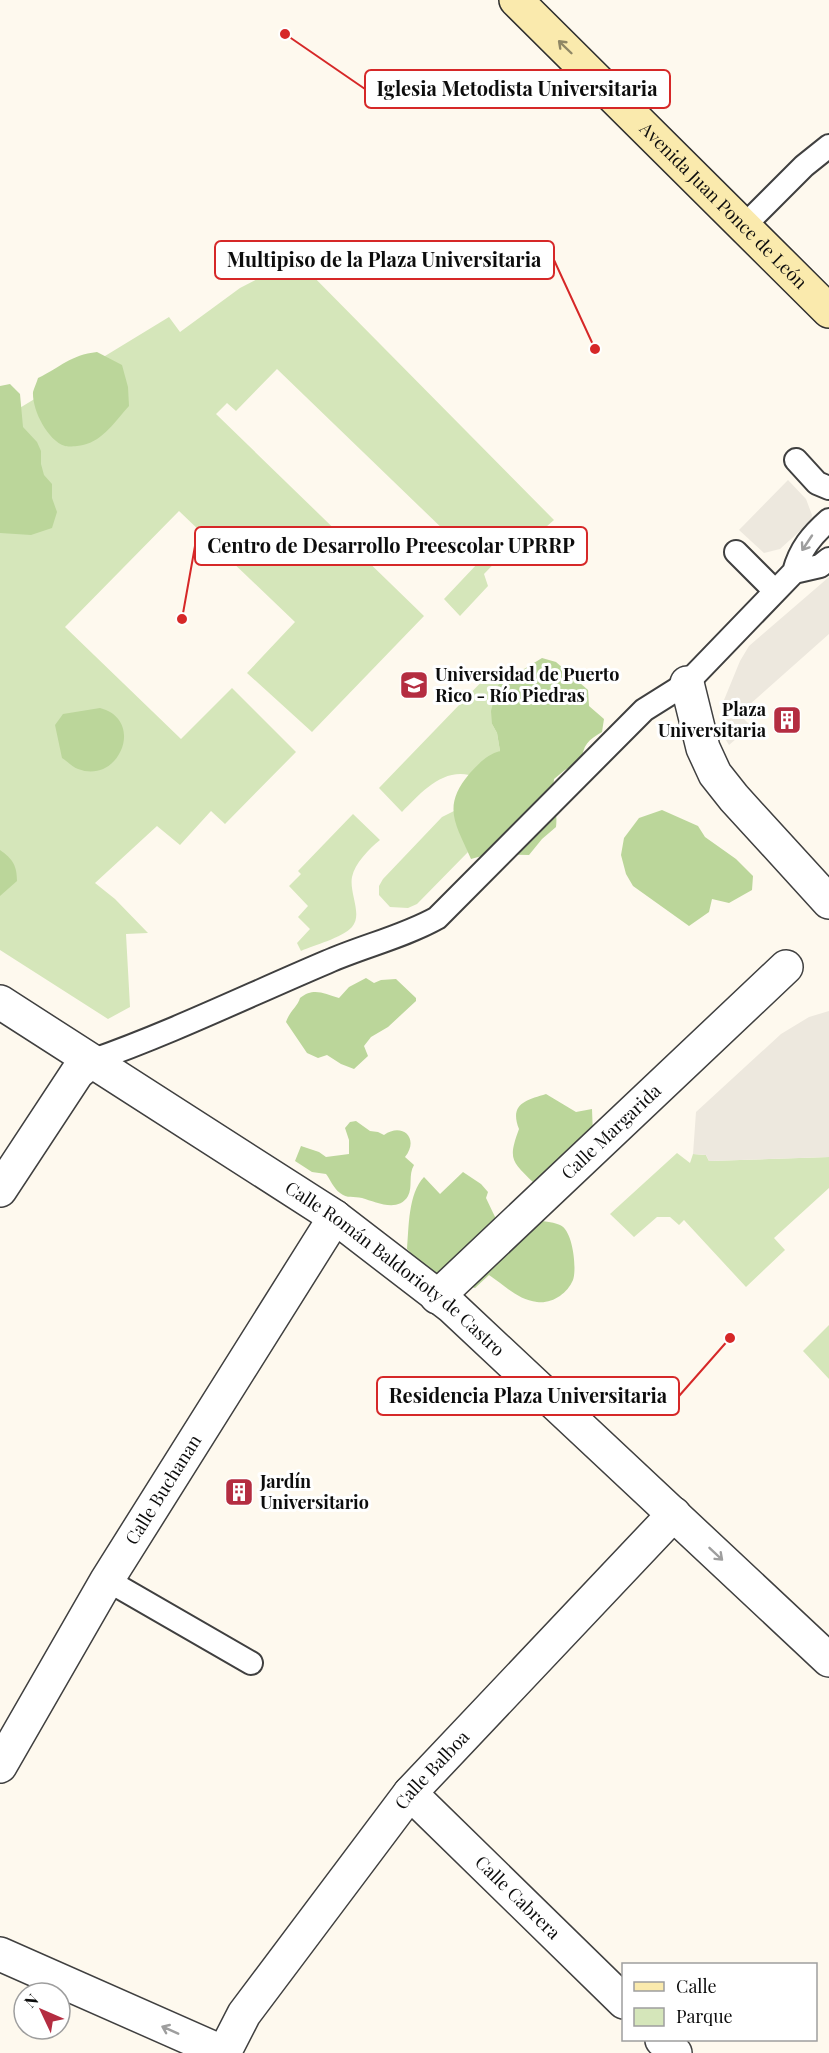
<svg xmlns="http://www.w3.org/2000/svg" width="829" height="2053" viewBox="0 0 829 2053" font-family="'Playfair Display',serif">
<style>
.green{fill:#d5e6ba}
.forest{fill:#bbd69a}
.plaza{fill:#ede8de}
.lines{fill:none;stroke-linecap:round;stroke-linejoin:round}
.lane-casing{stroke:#404040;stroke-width:26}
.street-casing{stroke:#404040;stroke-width:36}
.secondary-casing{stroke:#2f2f2f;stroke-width:36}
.lane{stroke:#fff;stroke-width:22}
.street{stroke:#fff;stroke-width:33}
.secondary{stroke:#faeaad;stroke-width:33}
.oneway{stroke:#8f8765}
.oneway2{stroke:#9e9e9e}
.labels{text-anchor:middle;stroke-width:6;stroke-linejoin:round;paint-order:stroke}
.street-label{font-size:18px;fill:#0d0d0d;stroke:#fff}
.poi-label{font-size:18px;font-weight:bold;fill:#0d0d0d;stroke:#fff;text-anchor:start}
.leader{fill:none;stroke:#d62828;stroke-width:2}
.callout-dot{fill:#d62828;stroke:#fff;stroke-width:2}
.callout{fill:#fff;stroke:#d62828;stroke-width:2}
.callout-label{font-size:20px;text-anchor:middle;font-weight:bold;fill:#0d0d0d}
</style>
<rect width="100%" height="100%" fill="#fef9ee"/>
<path class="green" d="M296 259 554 520 523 547 511 546 484 574 488 586 460 616 444 599 478 563 277 369 236 411 227 403 216 414 424 616 312 732 247 673 295 622 179 511 65 627 181 739 232 688 296 752 225 824 211 811 180 845 157 826 95 883 115 899 148 933 126 934 130 1007 108 1019 0 950V420L169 317 180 332 240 288Z
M490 673 501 682 492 724 497 733 500 751 469 775C441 769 420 794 402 812L379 788Z
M454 811 468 852 417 904 408 908 390 907 379 895V886L383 879 442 817Z
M353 814 380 840C369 849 355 863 352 877 349 893 363 915 352 927 342 938 314 945 301 951L297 943 310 929 298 917 308 906 289 886 301 874 298 871Z
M677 1153 690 1163 693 1154 706 1155 709 1161 829 1157V1188L774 1238 785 1250 746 1287 684 1220 679 1225 670 1217H657L634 1237 610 1214Z
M829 1325V1379L803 1351Z"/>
<path class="forest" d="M97 352 122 365 128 387 129 406C116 420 103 441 83 445 79 446 69 447 65 446 47 440 32 409 33 392 34 388 37 382 38 378 61 367 70 355 97 352Z
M10 384 20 394 23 427 37 442 41 451V464L44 475 52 484V498L57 512 52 528 31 535 0 533V386Z
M542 658 556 662 588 690 589 706 604 719 602 732C589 739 582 746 582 761L565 770 554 779C552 795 558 810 556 827L542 839 529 855 489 854 471 859C456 824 441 807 470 773 478 764 488 754 500 751L497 733 492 724 491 711 497 687 508 671 516 674Z
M100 708C146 720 119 785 78 769 72 767 67 761 62 758L55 725 63 714Z
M662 810 698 826 705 837 736 859 753 876 752 890 729 903 712 899 709 912 689 926 633 886 626 874 621 855 624 838 639 818Z
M0 850C13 859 17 866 17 881L0 896Z
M366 978 374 983 381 980 396 979 416 998V1001L388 1027 371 1037 364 1046 368 1056 354 1069 341 1064 327 1055 318 1058 307 1053 286 1022C289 1012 298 1006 300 998 314 987 324 994 339 998L349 987Z
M546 1094 576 1112 592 1109 593 1136 534 1183C511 1161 508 1159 519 1129 509 1104 526 1100 546 1094Z
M356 1121 370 1131 378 1132 384 1135C402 1122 420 1138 405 1157L414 1165C408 1175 413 1187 408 1196 398 1213 376 1202 362 1198 354 1196 347 1199 340 1193 334 1189 330 1179 326 1174L312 1172 295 1161 301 1146 319 1152 326 1157 349 1154V1140L345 1128 350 1122Z
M463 1172 481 1184 488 1192 486 1198 496 1219C511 1220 548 1219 560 1225 573 1230 577 1269 573 1280 567 1294 552 1304 537 1302 518 1300 504 1285 489 1275L475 1288C444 1279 429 1273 407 1249 409 1227 408 1194 424 1177L440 1194Z"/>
<path class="plaza" d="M788 480 806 499 812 515 811 521 780 549 764 553 739 530Z
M829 577V634L739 714 751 726 729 745 724 737 722 727 724 700 740 661 749 646Z
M829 1011V1157L709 1161 706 1155 693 1154 696 1112 781 1034 809 1017Z"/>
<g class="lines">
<g class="lane-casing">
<path id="lane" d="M744 226 804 166 829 146
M796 460 817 483 829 488
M736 552 775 591
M794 572 820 566 829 559
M91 1061C171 1033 249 995 327 962 363 946 403 937 437 918L644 710 687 683 794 572C800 549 812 535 829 520
M107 1580 251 1663"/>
</g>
<g class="street-casing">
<g id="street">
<path d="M687 683 703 748 715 774 734 798 829 902"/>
<path id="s1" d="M0 1002 335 1217 452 1307 829 1660"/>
<path d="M0 1190 77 1073 91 1061"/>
<path id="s2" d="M437 1297 786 967"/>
<path id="s3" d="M0 1766 107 1580 335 1217"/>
<path id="s4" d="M410 1793 624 2002"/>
<path d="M0 1954 224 2053"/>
<path d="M662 2040 675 2053"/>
<path id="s5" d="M224 2053 244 2014 410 1793 674 1514"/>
</g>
</g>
<g class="secondary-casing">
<g id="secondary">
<path id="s6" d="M516 0 829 311"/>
</g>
</g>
<use href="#lane" class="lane"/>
<use href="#street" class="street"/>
<use href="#secondary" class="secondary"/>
</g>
<defs><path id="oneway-shaft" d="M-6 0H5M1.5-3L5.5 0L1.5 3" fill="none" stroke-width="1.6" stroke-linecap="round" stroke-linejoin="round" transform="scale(1.5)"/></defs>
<use class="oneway" href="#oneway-shaft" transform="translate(565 47) rotate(-136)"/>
<g class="oneway2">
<use href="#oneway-shaft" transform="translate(807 543) rotate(124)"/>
<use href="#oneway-shaft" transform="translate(716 1554) rotate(43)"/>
<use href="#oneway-shaft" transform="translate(170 2030) rotate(-156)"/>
</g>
<defs>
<g id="university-square" transform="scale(1.5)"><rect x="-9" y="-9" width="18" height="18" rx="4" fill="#b42d41" stroke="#fff"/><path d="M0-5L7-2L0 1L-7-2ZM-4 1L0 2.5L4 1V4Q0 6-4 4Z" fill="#fff"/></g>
<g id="building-square" transform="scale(1.5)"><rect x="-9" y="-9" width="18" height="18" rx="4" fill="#b42d41" stroke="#fff"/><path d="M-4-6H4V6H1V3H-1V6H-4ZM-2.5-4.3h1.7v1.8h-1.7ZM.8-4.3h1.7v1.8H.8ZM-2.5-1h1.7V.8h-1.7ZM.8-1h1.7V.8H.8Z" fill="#fff"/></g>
</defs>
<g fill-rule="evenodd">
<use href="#university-square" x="414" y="685"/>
<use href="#building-square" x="787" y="720"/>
<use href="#building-square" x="239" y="1492"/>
</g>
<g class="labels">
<g class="street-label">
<text dy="6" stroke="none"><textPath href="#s6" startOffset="292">Avenida Juan Ponce de León</textPath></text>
<text dy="6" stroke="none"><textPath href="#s2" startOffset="240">Calle Margarida</textPath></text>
<text dy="6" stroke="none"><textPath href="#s1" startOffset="477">Calle Román Baldorioty de Castro</textPath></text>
<text dy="6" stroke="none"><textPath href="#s3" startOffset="321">Calle Buchanan</textPath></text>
<text dy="6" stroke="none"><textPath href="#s5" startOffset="352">Calle Balboa</textPath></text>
<text dy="6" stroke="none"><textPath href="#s4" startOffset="150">Calle Cabrera</textPath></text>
</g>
<g class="poi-label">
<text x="435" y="681">Universidad de Puerto<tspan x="435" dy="21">Rico - Río Piedras</tspan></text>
<text x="766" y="716" text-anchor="end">Plaza<tspan x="766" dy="21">Universitaria</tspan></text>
<text x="260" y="1488">Jardín<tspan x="260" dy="21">Universitario</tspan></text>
</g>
</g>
<path class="leader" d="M285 34L365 89M595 349L554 260M182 619L195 546M730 1338L679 1396"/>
<g class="callout-dot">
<circle cx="285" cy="34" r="6"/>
<circle cx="595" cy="349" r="6"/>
<circle cx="182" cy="619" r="6"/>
<circle cx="730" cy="1338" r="6"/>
</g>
<g class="callout">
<rect x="365" y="70" width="305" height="38" rx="6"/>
<rect x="215" y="241" width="339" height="38" rx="6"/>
<rect x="195" y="527" width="392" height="38" rx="6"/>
<rect x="377" y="1377" width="302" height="38" rx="6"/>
</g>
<g class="callout-label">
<text x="517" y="96">Iglesia Metodista Universitaria</text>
<text x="384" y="267">Multipiso de la Plaza Universitaria</text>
<text x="391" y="553">Centro de Desarrollo Preescolar UPRRP</text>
<text x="528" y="1403">Residencia Plaza Universitaria</text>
</g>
<rect x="622" y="1963" width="195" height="78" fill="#ffffff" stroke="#9e9e9e" stroke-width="1.5"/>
<rect x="634" y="1982" width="30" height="9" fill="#faeaad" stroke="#9e9e9e" stroke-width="1.5"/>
<text x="676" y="1993" font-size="18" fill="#0d0d0d">Calle</text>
<rect x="634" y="2008" width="30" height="18" fill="#d5e6ba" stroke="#9e9e9e" stroke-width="1.5"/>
<text x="676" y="2023" font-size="18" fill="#0d0d0d">Parque</text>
<g transform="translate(42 2011) rotate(314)"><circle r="28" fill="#ffffff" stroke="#9e9e9e" stroke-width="1.5"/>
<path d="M0-4.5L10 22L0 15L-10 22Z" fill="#b42d41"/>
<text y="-9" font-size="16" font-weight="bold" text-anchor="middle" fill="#0d0d0d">N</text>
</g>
</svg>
